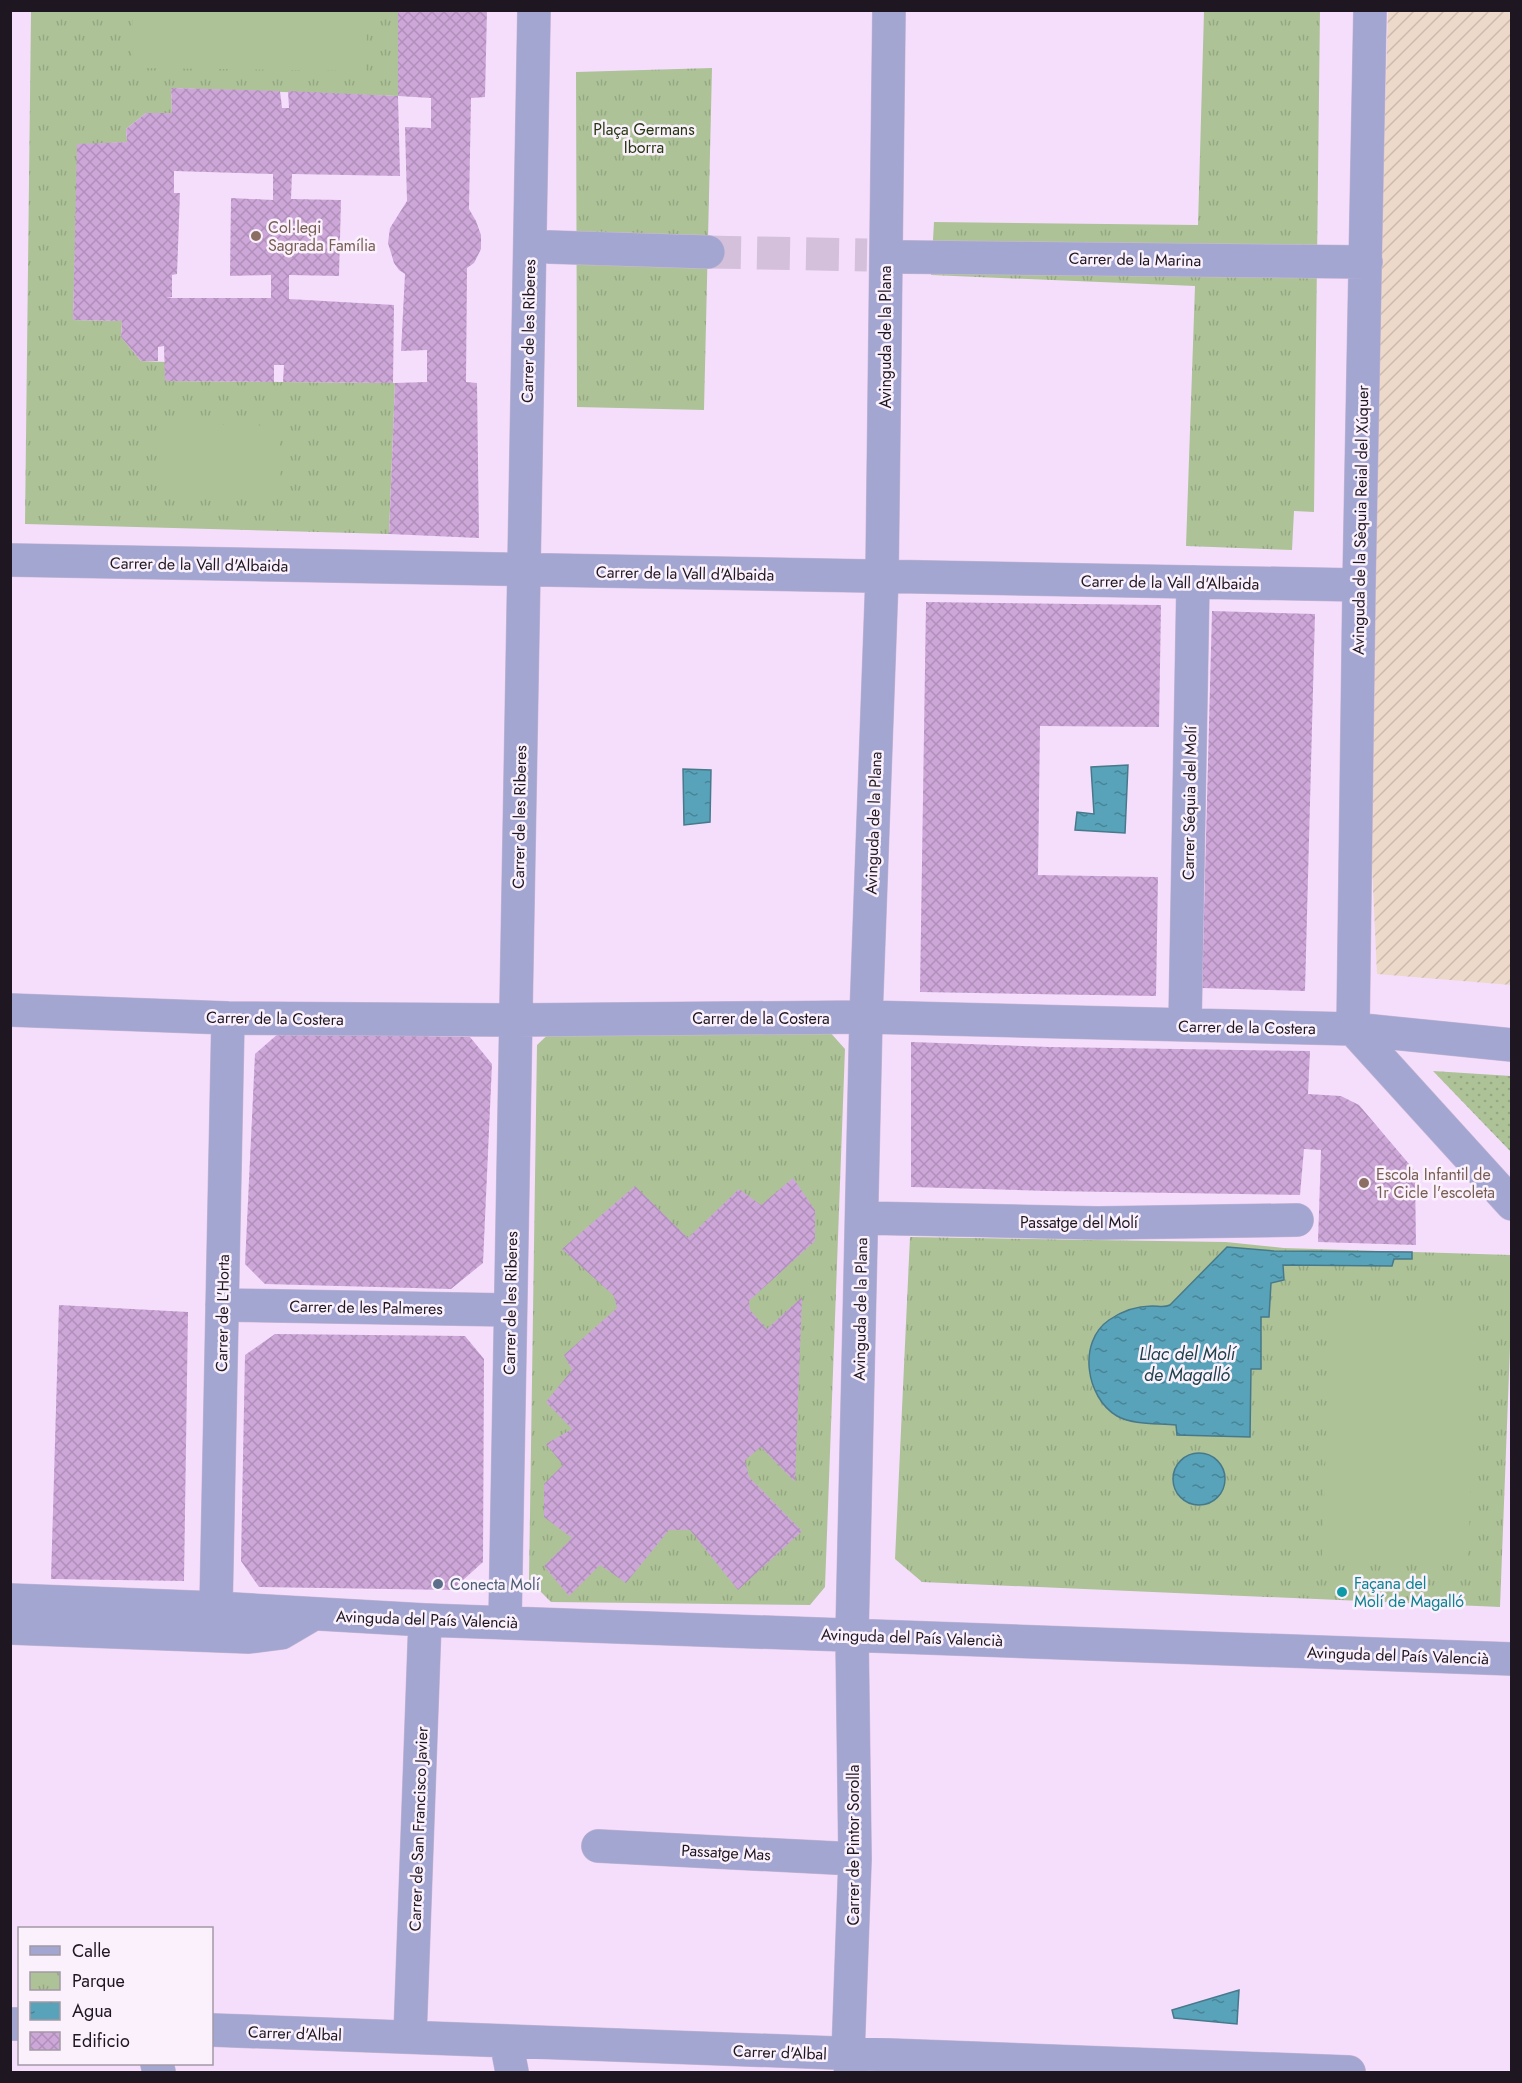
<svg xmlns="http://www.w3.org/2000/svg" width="1522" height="2083" viewBox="0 0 1522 2083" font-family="Jost,sans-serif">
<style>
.industrial{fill:url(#industrial-furrows)}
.grass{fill:url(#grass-dots)}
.park{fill:url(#park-tufts)}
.garden{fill:#adc397}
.water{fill:url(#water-ripples);stroke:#47798b;stroke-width:1.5}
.building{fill:url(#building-cross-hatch);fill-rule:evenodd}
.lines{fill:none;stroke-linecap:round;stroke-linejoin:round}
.minor-tunnel{stroke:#d5c0db;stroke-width:33;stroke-dasharray:33 16;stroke-linecap:butt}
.minor-casing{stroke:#cebad4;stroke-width:34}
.minor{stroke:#a4a6d2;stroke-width:33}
.education-dot{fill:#8d6e63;stroke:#faf1fd;stroke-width:2}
.service-dot{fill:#5c6f8a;stroke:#faf1fd;stroke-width:2}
.culture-dot{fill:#0f9aa8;stroke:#faf1fd;stroke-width:2}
.labels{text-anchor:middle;stroke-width:5;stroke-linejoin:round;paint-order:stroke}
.park-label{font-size:16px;fill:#263810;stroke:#faf1fd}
.education-label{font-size:16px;fill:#785e54;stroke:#faf1fd;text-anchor:start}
.street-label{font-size:16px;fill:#1e1620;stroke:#faf1fd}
.culture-label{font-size:16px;fill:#0d838f;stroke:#faf1fd;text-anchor:start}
.service-label{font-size:16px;fill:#4e5e75;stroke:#faf1fd;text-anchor:start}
.water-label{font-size:18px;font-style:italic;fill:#1e414b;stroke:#faf1fd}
</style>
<defs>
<pattern id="industrial-furrows" width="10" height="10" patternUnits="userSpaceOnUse" patternTransform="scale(1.5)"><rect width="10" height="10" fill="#edd9ca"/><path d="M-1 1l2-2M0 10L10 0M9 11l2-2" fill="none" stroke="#cbbaad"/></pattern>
<pattern id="grass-dots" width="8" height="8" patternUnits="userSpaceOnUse" patternTransform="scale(1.5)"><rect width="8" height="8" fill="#adc397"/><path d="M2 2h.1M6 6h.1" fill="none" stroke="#94a782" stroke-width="1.8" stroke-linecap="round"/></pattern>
<pattern id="park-tufts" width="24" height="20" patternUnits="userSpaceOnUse" patternTransform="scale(1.5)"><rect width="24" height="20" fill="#adc397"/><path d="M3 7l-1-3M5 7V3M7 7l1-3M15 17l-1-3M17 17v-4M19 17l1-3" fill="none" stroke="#94a782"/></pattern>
<pattern id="water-ripples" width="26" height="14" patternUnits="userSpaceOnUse" patternTransform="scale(1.5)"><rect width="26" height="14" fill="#58a3b9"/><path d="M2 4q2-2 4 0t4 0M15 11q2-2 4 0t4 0" fill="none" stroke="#488496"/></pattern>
<pattern id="building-cross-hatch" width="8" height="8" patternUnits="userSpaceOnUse" patternTransform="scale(1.5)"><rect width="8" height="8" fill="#cea7d9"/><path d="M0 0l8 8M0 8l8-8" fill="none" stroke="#b08fba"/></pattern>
</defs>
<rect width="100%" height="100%" fill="#f5defc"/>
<path class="industrial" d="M1388 11H1511V985L1377 974 1359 585 1380 275Z"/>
<path class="grass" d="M1433 1071 1511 1076V1152Z"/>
<path class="park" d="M31 11H398V96L171 88 172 113H146L126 129 127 142 78 145 73 320 122 321 121 337 141 361 165 362 166 381 395 383 389 534 25 524Z
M1204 11H1320L1314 512 1294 511 1292 550 1186 546 1195 286 931 275 934 222 1198 225Z
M712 68 704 410 577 407 576 72Z
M558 1025 828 1030 845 1049 825 1587 810 1605 551 1602 529 1580 537 1045Z
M910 1237 1226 1242 1284 1248 1511 1255V1321L1500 1607 922 1582 895 1559Z"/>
<path class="garden" d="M133 11H367L366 71 132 68Z
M164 423 279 426 281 495 163 491Z
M1331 1302 1478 1304 1468 1559 1322 1558Z"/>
<path class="water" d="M1128 765 1125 833 1075 830 1077 812 1094 814 1091 767Z
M683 769 711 770 710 822 684 825Z
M1227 1247 1274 1251 1412 1252V1259H1394L1392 1266 1283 1265 1284 1280 1271 1283 1269 1317H1261V1369H1251L1250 1437 1177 1435 1176 1425C1157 1423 1133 1425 1117 1416 1086 1398 1077 1342 1109 1320 1122 1311 1137 1306 1152 1306 1159 1306 1164 1308 1170 1305Z
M1173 1479a26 26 0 1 1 52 0a26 26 0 1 1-52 0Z
M1239 1990 1237 2024 1174 2018 1172 2010Z"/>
<path class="building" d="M398 10H487L485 97 471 98 469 209 476 221 481 235V249L474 263 467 268 466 382 477 383 479 538 389 534 395 383 427 382V350L401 351 405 274 399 270 394 263 388 243 390 228 407 201 405 127 431 128V98L398 96Z
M171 88 280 91 282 108H289L288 91 398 96 400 176 292 174 291 199 341 200 339 276 289 275V299L394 305 393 383 283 382 284 365H274V382L165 381 164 346 158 347V361H141L121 337 122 321 73 320 77 144 127 142 126 129 146 113H172ZM174 171 273 174V200L231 198 230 276 271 275V298H166L172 297V275L177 274 180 193H174Z
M926 602 1161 605 1159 727 1040 726 1038 875 1158 877 1156 996 920 992Z
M1212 611 1315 614 1305 991 1202 988Z
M279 1033 470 1037 492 1064 483 1263 451 1289 265 1284 245 1264 255 1054Z
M911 1042 1050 1047 1310 1051 1308 1094 1341 1096 1359 1105 1415 1171 1416 1245 1318 1242 1321 1150 1304 1149 1300 1195 1049 1191 911 1187Z
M793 1178 815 1210V1241L749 1301 750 1310 767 1329 802 1297 795 1482 761 1447 745 1460 749 1477 802 1531 738 1590 690 1530H669L626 1583 600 1565 569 1596 544 1566 572 1538 544 1517V1484L563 1465 546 1444 572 1429 546 1402 572 1370 564 1355 617 1308 614 1296 562 1249 635 1186 688 1238 739 1189 761 1205Z
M59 1305 188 1312 184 1581 51 1579Z
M275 1334 465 1336 484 1359 483 1562 452 1590 259 1587 241 1561 245 1355Z"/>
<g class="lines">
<path class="minor-tunnel" d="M708 252 867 255"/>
<g class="minor-casing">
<path id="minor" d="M1370 10 1359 585 1353 1029 1512 1204
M549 247 708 252
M904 257 1366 262
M10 560 1359 585
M10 1010 228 1018 515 1020 866 1017 1353 1029 1512 1045
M1185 1025 1193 582
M862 1218 1098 1223 1297 1220
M222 1305 510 1310
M10 1600 216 1608 425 1620 1512 1659
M216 1608 228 1018
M505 1623 534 10
M10 1628 249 1637 281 1633 310 1616
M598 1846 855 1859
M10 2024H20
M212 2030 1349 2072
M410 2037 425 1620
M506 2041 512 2072
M157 2064 159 2072
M851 2072 848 2055 855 1859 852 1635 866 1017 882 577 889 10"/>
</g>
<use href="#minor" class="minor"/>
</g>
<g class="education-dot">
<circle cx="256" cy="236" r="6"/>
<circle cx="1364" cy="1183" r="6"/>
</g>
<circle class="service-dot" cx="438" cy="1584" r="6"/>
<circle class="culture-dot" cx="1342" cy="1592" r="6"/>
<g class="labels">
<g class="park-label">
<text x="644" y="135">Plaça Germans<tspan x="644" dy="18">Iborra</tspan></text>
</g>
<g class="education-label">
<text x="268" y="233">Col·legi<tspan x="268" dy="18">Sagrada Família</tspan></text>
<text x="1376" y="1180">Escola Infantil de<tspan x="1376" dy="18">1r Cicle l'escoleta</tspan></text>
</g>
<g class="street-label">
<text transform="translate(1135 259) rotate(1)" y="6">Carrer de la Marina</text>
<text transform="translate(528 331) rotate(-89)" y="6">Carrer de les Riberes</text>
<text transform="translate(885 337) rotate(-90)" y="6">Avinguda de la Plana</text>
<text transform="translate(1360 520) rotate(-89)" y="6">Avinguda de la Sèquia Reial del Xúquer</text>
<text transform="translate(199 564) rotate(1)" y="6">Carrer de la Vall d'Albaida</text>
<text transform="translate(685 573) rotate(1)" y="6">Carrer de la Vall d'Albaida</text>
<text transform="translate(1170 582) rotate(1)" y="6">Carrer de la Vall d'Albaida</text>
<text transform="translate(1189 803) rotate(-89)" y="6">Carrer Séquia del Molí</text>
<text transform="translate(519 817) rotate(-89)" y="6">Carrer de les Riberes</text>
<text transform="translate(873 823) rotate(-88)" y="6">Avinguda de la Plana</text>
<text transform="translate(275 1018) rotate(1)" y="6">Carrer de la Costera</text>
<text x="761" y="1024">Carrer de la Costera</text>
<text transform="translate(1247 1027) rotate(1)" y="6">Carrer de la Costera</text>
<text x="1079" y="1228">Passatge del Molí</text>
<text transform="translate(510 1303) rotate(-89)" y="6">Carrer de les Riberes</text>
<text transform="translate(366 1307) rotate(1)" y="6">Carrer de les Palmeres</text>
<text transform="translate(860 1309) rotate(-89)" y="6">Avinguda de la Plana</text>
<text transform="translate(222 1313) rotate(-89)" y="6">Carrer de L'Horta</text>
<text transform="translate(427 1619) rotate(2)" y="6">Avinguda del País Valencià</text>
<text transform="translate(912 1637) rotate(2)" y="6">Avinguda del País Valencià</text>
<text transform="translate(1398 1655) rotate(2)" y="6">Avinguda del País Valencià</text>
<text transform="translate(418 1829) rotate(-88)" y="6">Carrer de San Francisco Javier</text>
<text transform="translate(853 1845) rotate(-90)" y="6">Carrer de Pintor Sorolla</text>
<text transform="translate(726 1852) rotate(3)" y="6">Passatge Mas</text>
<text transform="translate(295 2033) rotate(2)" y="6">Carrer d'Albal</text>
<text transform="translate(780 2052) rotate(2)" y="6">Carrer d'Albal</text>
</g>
<g class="culture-label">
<text x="1354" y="1589">Façana del<tspan x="1354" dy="18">Molí de Magalló</tspan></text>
</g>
<g class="service-label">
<text x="450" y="1590">Conecta Molí</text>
</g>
<g class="water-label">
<text x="1187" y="1360">Llac del Molí<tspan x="1187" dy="21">de Magalló</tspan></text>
</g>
</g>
<rect width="1522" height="2083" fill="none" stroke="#1e1620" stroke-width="24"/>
<rect x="18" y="1927" width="195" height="138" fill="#faf1fd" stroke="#a299a5" stroke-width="1.5"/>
<rect x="30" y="1946" width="30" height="9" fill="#a4a6d2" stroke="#a299a5" stroke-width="1.5"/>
<text x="72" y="1957" font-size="18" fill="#1e1620">Calle</text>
<rect x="30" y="1972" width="30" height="18" fill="url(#park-tufts)" stroke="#a299a5" stroke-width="1.5"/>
<text x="72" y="1987" font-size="18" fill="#1e1620">Parque</text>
<rect x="30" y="2002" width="30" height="18" fill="url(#water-ripples)" stroke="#a299a5" stroke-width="1.5"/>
<text x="72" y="2017" font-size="18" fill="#1e1620">Agua</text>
<rect x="30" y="2032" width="30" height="18" fill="url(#building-cross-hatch)" stroke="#a299a5" stroke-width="1.5"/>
<text x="72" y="2047" font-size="18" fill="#1e1620">Edificio</text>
</svg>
